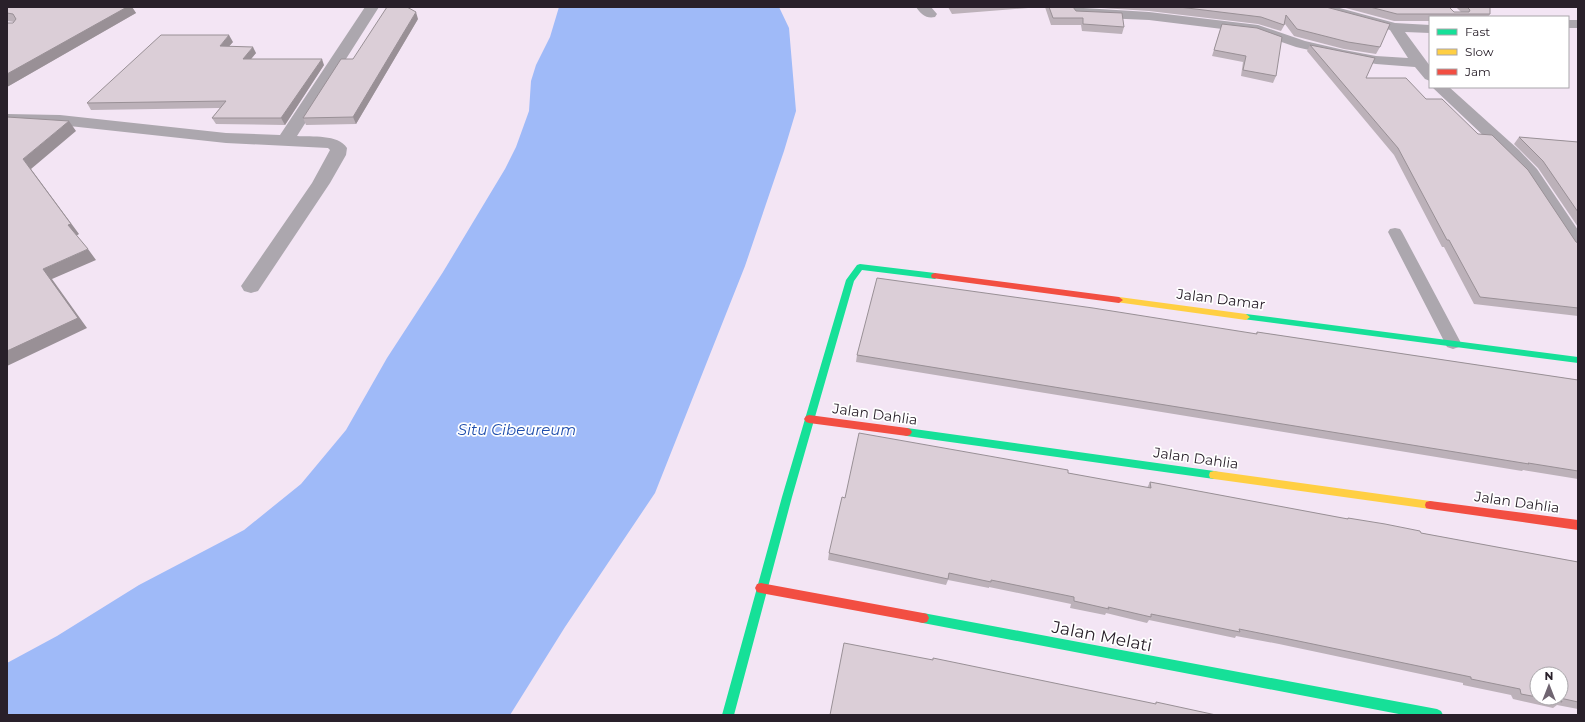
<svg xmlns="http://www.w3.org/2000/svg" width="1585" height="722" viewBox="0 0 1585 722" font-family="Montserrat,sans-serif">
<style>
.water{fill:#9fbaf8}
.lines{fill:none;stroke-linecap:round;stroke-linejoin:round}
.lane{fill:#aca7ae;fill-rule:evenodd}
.street{fill:#aca7ae;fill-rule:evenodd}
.fast{fill:#16e098;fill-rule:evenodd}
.slow{fill:#ffcf43;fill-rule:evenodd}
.jam{fill:#f24e42;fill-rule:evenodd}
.wall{fill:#bcb1b9;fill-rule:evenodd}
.shaded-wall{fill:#999096}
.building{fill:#dbced7;stroke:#999096}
.labels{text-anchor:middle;stroke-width:3.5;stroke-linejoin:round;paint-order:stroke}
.street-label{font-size:14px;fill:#29202a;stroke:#fff}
.water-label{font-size:15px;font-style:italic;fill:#1f4eac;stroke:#fff}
.near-street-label{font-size:17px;fill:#29202a;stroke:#fff}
</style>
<rect width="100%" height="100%" fill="#f3e5f4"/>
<path class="water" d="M559 7H779L789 28 796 111 784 151 745 266 655 493 565 627 510 715H7V663L57 636 139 585 244 530 301 484 346 430 387 358 443 272 505 169 516 147 529 111 531 81 536 65 550 37Z"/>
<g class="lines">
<path class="lane" d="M1395 228 1400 229 1402 232 1461 343 1459 347 1453 349 1447 347 1445 343 1388 232 1390 229Z"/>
<path class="street" d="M365 7H379L297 136C312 137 338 134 347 148L346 155 330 183 258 291 251 293 244 291 241 286 312 183 330 150 328 148 226 143 60 125 7 124V114L60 115 226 133 280 135Z
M916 7H931L937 14 935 17C926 19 921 14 916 7Z
M1067 7 1149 12 1258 25 1305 41 1344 50 1376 56 1408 58 1390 30 1315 10 1313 7H1336L1395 23 1430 25V33L1405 32 1430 66V81L1425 79 1415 67 1376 64 1344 58 1296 47 1255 33 1149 20 1080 17 1075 16Z
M1568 20H1578V28H1568Z
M1432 87H1449L1519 150 1537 169 1578 230V250L1571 248 1524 176 1507 158Z"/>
<path class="fast" d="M860 264 935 273 939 276 935 279 862 270 854 281 792 497 734 715H722L782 497 846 280 857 265Z
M1246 314 1578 357V363L1243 319 1242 317Z
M907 428 1214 471 1218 472 1219 475 1218 478 1214 479 907 436 904 435 902 432 904 429Z
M923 613 1437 709 1441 711 1443 715H1404L923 623 919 622 917 618 919 614Z"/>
<path class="slow" d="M1119 297 1246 314 1250 317 1246 320 1116 302 1115 300Z
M1214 471 1430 501 1434 502 1435 505 1434 508 1430 509 1214 479 1210 478 1209 475 1210 472Z"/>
<path class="jam" d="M935 273 1119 297 1123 300 1119 303 932 278 931 276 932 274Z
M809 415 907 428 910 429 912 432 910 435 907 436 809 423 806 422 804 419 806 416Z
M1430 501 1578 520V530L1430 509 1426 508 1425 505 1426 502Z
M761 583 923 613 927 614 929 618 927 622 923 623 761 593 757 592 755 588 757 584Z"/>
</g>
<path class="wall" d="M7 7H132L136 13 7 87V23H13L14 22 7 21Z
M948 7H1040L952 14Z
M1045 7H1073L1076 11 1124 27 1122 34 1082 31 1081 25H1051Z
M1086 7H1326L1380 47 1376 54 1344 49 1294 36 1285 24 1281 31 1258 24 1149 11Z
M1342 7H1449L1454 12H1461L1456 7H1490V14L1488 17H1430V21H1394Z
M418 19 356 124 306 125 303 118 353 59Z
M1222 24 1276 76 1273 83 1241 76 1243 62 1212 56Z
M233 42 229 46 256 53 251 59 324 65 285 125 216 124 212 118 220 108 91 110 87 103Z
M1310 45 1366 78 1426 99 1576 242 1578 243V316L1474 304 1444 247H1442L1394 155 1307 51Z
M1519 137 1578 142V227L1538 168 1514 144Z
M1257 332 1578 380V479L1523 470 1522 471 856 362 857 355 1256 334Z
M1068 473 1147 488 1150 482 1347 519 1348 518 1421 533 1578 562V709L1557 705 1553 708 1513 699 1511 695 1463 685V683L1279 644 1236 636 1235 638 1149 620 1147 623 1106 613 1105 615 1070 608 1071 604 989 587V588L948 580 946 585 828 560 829 553 845 498ZM1537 674 1561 698H1537Z"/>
<path class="shaded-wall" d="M127 7H132L136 13 7 87V74Z
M416 12 418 19 356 124 353 117Z
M229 35 233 42 223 53 220 46Z
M253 47 256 53 246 65 243 59Z
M322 59 324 65 285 125 281 118Z
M69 121 76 131 31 169 79 234 76 236 68 225 23 159Z
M88 249 96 260 52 279 87 328 7 366V351L43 269Z"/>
<path class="building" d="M7 7H127L7 74V23H13L16 19 13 14 7 13Z
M387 7H407L416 12 353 117 303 118 341 59H353Z
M1049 7H1073L1076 11 1122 13 1124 27 1083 24V18H1053Z
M1179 7H1326L1390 24 1380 47 1348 42 1297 29 1286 15 1284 25 1261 17Z
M1370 7H1449L1454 12H1469L1470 10 1467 7H1490V14H1397Z
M1222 24 1257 28 1282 37 1276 76 1243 70 1246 56 1214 50Z
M161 35H229L220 46 253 47 243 59H322L281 118H212L226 101 87 103Z
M1310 45 1375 58 1366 78H1406L1426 99H1442L1478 134 1492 135 1528 170 1576 242 1578 243V308L1480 297 1449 240H1447L1398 148Z
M7 117 69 121 23 159 71 224 68 225 88 249 43 269 78 318 7 351Z
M1519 137 1578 142V212L1543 161Z
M877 278 1093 308 1257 334V332L1578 380V471L1528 463 1529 464 857 355Z
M859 433 1068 470V473L1151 488 1150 482 1348 519V518L1385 524 1420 531 1421 533 1578 562V702L1560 698 1562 702 1542 698H1561V674H1537V697L1521 694 1520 689 1471 679V677L1284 638 1239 629 1240 632 1151 614V617L1108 607 1109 609 1074 601V597L991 580V582L949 573 948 579 829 553 842 497 845 498Z
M844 643 933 660V658L1156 704V702L1216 715H830Z"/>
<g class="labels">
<g class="street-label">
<text transform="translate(1221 299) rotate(7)" y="5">Jalan Damar</text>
<text transform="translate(875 414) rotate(8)" y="5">Jalan Dahlia</text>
<text transform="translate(1196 458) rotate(8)" y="5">Jalan Dahlia</text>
<text transform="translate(1517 502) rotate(8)" y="5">Jalan Dahlia</text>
</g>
<g class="water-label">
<text x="517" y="435">Situ Cibeureum</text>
</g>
<g class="near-street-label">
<text transform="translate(1102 636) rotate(11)" y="6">Jalan Melati</text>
</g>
</g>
<rect width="1585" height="722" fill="none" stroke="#29202a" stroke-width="16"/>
<rect x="1429" y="16" width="140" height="72" fill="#ffffff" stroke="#a9a6aa"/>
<rect x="1437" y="29" width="20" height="6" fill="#16e098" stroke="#a9a6aa"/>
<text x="1465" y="36" font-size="12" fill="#29202a">Fast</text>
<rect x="1437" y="49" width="20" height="6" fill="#ffcf43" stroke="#a9a6aa"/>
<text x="1465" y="56" font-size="12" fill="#29202a">Slow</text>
<rect x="1437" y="69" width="20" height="6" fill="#f24e42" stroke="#a9a6aa"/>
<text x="1465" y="76" font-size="12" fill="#29202a">Jam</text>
<g transform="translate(1549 686)"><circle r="19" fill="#ffffff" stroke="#a9a6aa"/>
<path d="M0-3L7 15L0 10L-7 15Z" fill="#706571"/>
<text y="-6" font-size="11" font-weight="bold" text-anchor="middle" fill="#29202a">N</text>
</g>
</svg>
